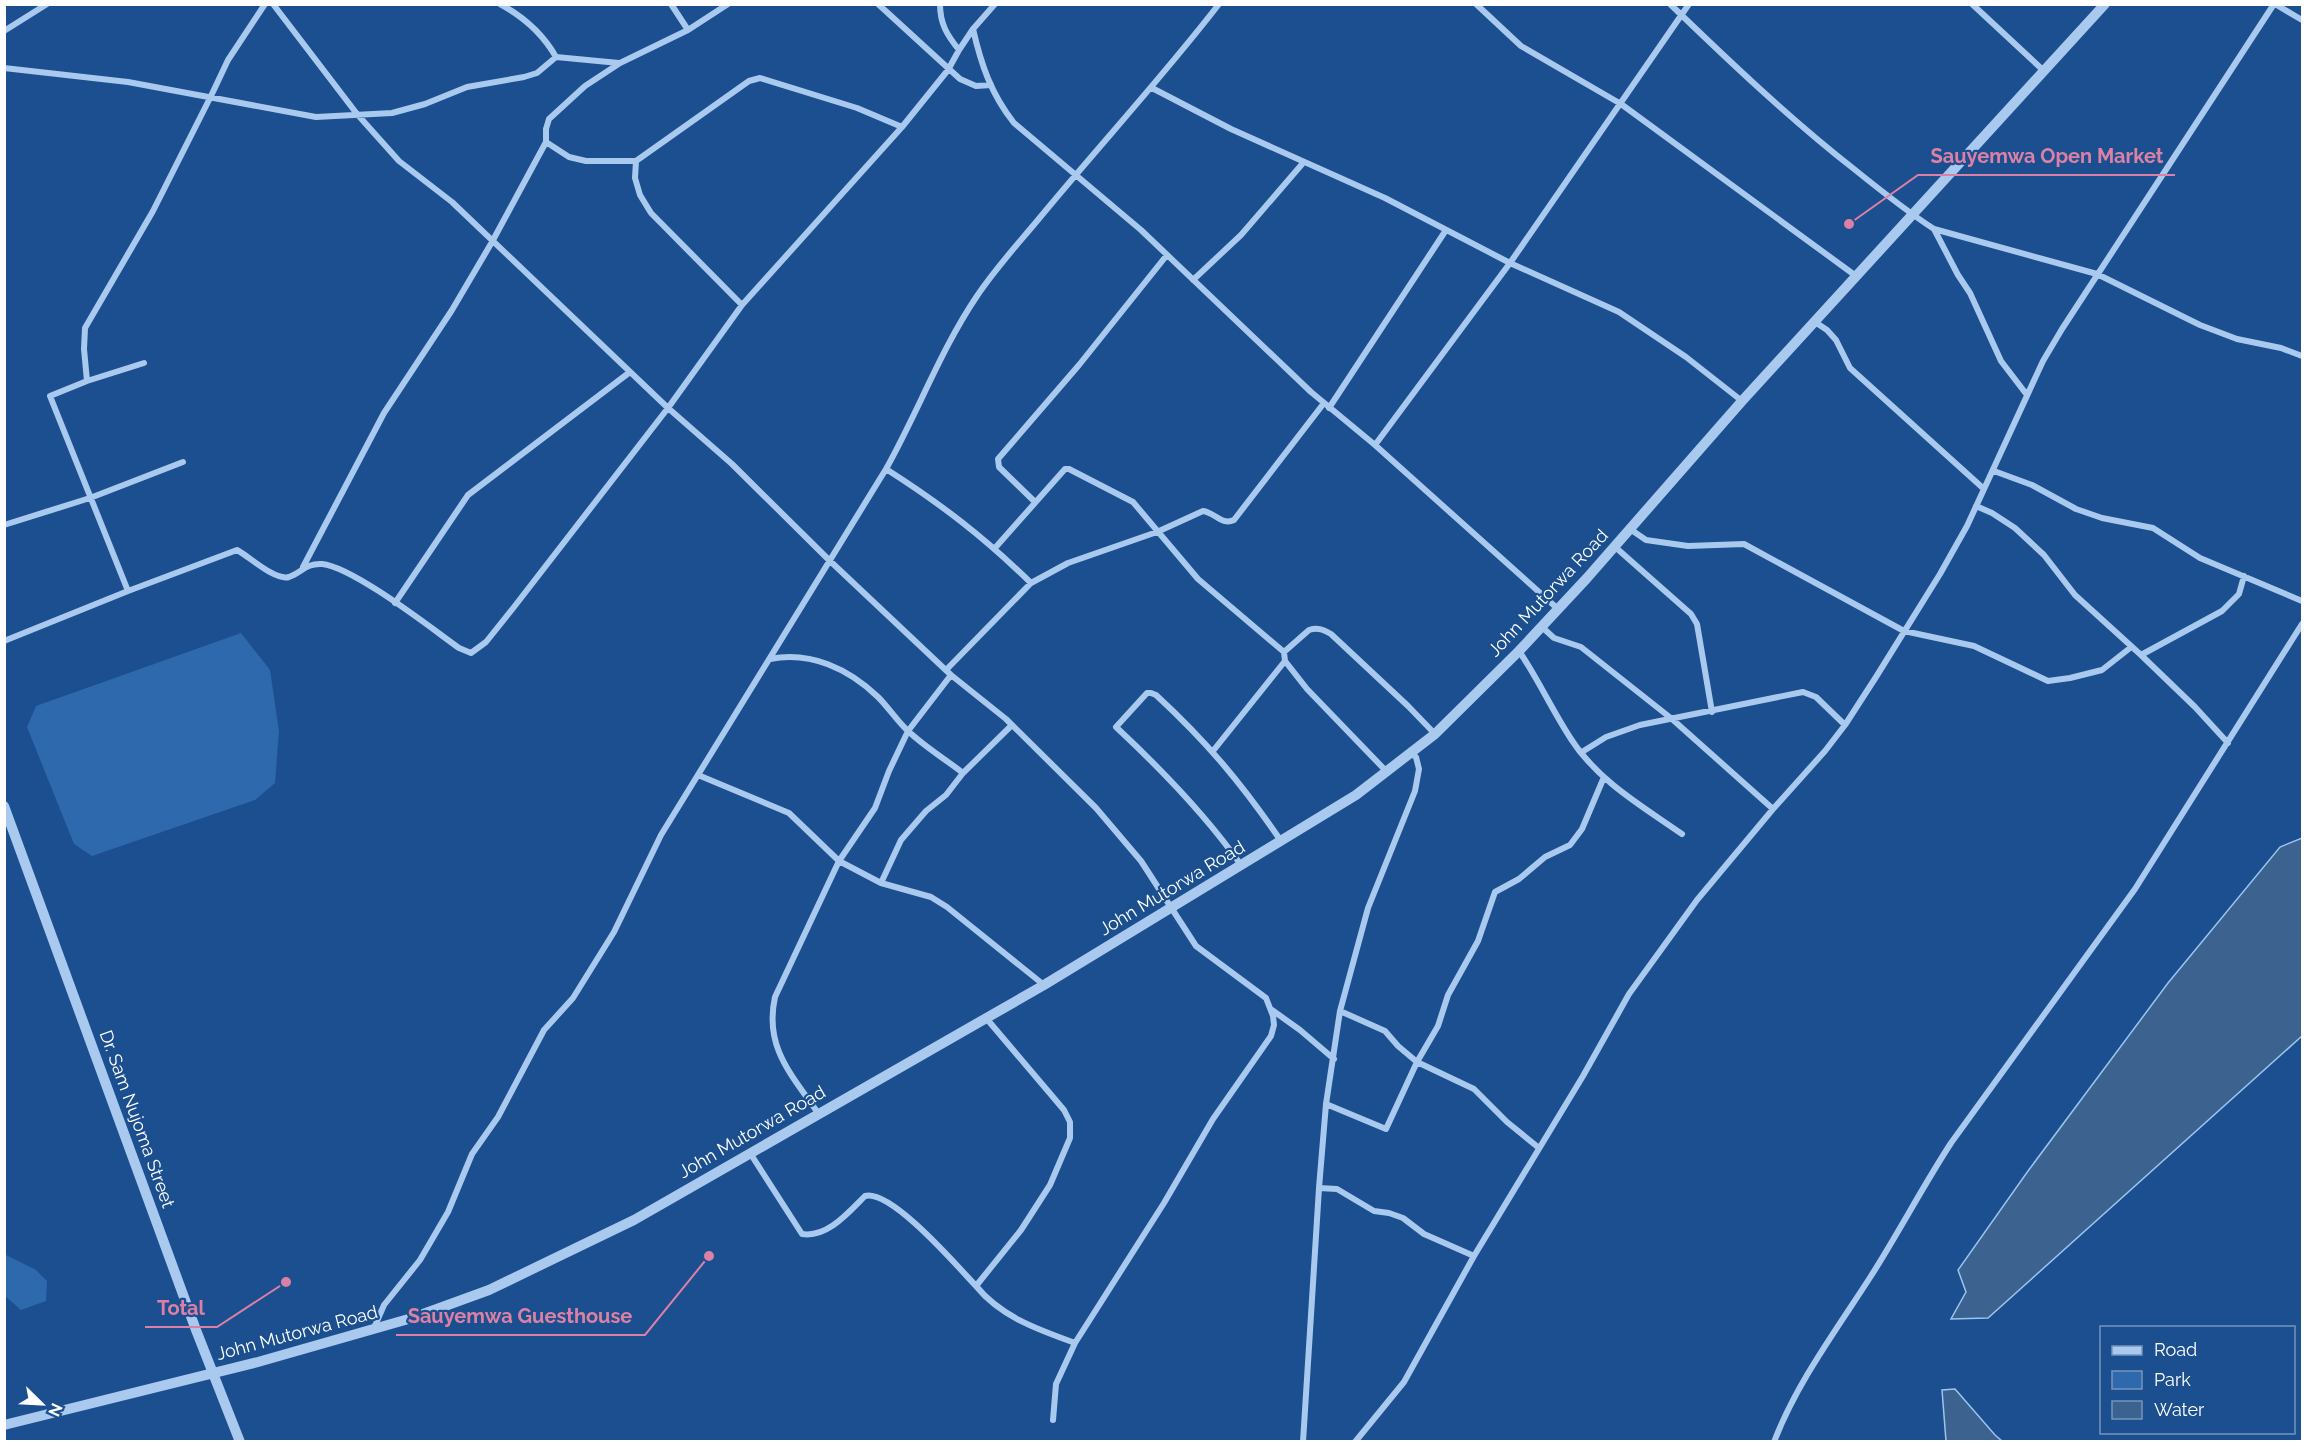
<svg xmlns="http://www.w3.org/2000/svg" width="2307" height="1446" viewBox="0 0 2307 1446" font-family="Raleway,sans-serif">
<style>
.green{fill:#2e69ad}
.water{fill:#3c6290;stroke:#9cc4f0;stroke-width:1.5}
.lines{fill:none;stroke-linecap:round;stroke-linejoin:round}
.minor{stroke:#a9c9ee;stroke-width:6}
.tertiary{stroke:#a9c9ee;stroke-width:10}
.labels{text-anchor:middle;stroke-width:4.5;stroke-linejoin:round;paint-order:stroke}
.street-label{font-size:18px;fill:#fff;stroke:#1b4f8f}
.leader{fill:none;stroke:#dd80a5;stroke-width:2}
.callout-dot{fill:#dd80a5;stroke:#1b4f8f;stroke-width:2}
.callout-label{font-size:20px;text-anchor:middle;font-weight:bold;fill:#dd80a5;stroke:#1b4f8f;stroke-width:4.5;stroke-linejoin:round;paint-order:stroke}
</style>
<rect width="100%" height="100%" fill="#1b4f8f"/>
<path class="green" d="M241 633 270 670 279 731 275 783 255 800 92 856 74 844 27 727 36 706Z
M4 1254 36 1270 47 1281 46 1301 21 1310 5 1296Z"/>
<path class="water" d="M2302 838V1036L1988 1318 1951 1319 1966 1292 1958 1270 2028 1171 2168 983 2280 847Z
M1955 1389 1995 1435 2002 1441H1946L1942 1390Z"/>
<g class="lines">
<path class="minor" d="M273 4 357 114 399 161 452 202 668 408 732 464 829 560 951 675 1006 719 1096 808 1141 861 1196 946 1266 998 1273 1016 1274 1025 1271 1036 1213 1119 1164 1203 1075 1343 1056 1384 1053 1420
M500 4C524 17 543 34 556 57L619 63
M671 4 688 30
M878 4 960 79 976 86 991 85
M940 4C940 24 947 35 959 50
M1476 4 1521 46 1621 104 1856 276
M1670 4C1729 61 1789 118 1854 169 1880 190 1906 211 1934 229L2097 274 2200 325 2237 339 2281 348 2302 356
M1972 4 2044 71
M2275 4 2302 20
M973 29C981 64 991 94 1014 123L1141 230 1311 392 1375 445 1558 609
M4 31 47 4
M4 68 128 82 316 117 392 113 425 104 467 87 524 77 537 73 556 57
M1152 88 1231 129 1385 198 1510 263 1619 312 1686 357 1742 401
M546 142 569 157 586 161H636L749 81 760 78 857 108 902 127
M636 161 635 178 640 195 651 213 742 305
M1934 229 1958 275 1970 293 2001 361 2027 395
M1193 280 1241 235 1303 163
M1815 322 1827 330 1836 340 1850 368 1984 489
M87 381 144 363
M1329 408 1446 230
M1375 445 1510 263 1689 4
M886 469C941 504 984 537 1031 583
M1994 471 2032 485 2076 509 2102 518 2153 528 2200 558 2302 601
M1035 502 999 467 998 459 1079 365 1167 255
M1976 506 1992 513 2015 528 2044 555 2075 595 2141 655 2222 611 2239 594 2244 576
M4 525 90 498 183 462
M1630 529 1646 540 1688 546 1744 544 1904 631 1974 646 2048 681 2070 678 2102 670 2130 648
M1614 546 1691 614 1697 624 1712 712
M995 548 1065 469H1069L1133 502 1198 579 1284 652 1285 661 1307 689 1387 772
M303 567 384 413 452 310 492 242 546 142V129L549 119 585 86 620 63 688 30 728 4
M128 591 237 550C250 557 275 581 289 577 301 573 306 563 322 564 353 567 431 628 459 648L471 653 486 642 514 607 668 408 742 305 902 127 948 70 959 50 973 29 995 4
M395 603 468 495 630 372
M1542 627 1554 638 1581 647 1672 719 1773 809
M4 641 128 591 50 396 87 381 84 349 85 328 153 211 211 96 228 60 265 4
M1519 651C1538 679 1552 710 1571 739 1598 781 1642 806 1682 834
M1284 652 1309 630C1318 627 1324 630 1331 634L1408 706 1435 734
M2141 655 2195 707 2228 743
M770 659C811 651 849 669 878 697 889 708 897 721 908 731 925 747 945 759 963 773
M947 669 1031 583 1068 563 1157 532 1203 511C1214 512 1222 526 1234 520L1324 403
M1213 751 1285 661
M1582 752 1606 737 1640 725 1803 692 1816 697 1845 725
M698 775 789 813 839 861 881 883 931 897 947 907 1044 985
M1241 865C1205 814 1161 769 1116 727L1147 693H1151L1156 695C1207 742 1242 784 1281 841
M881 883 901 840 926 811 946 795 963 773 1012 725
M1272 1010 1300 1030 1334 1059
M1340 1011 1385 1031 1398 1046 1417 1062 1474 1089 1507 1122 1539 1148
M986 1018 1064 1110 1070 1122V1138L1050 1185 1021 1230 976 1286C1001 1317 1039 1330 1075 1343
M1326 1104 1386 1129 1417 1062 1438 1026 1448 995 1478 941 1495 892 1519 879 1545 857 1570 845 1582 829 1604 777
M818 1113C791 1074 764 1047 775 997L839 861 875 808 889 771 908 731 951 675
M750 1153 802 1234C827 1238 848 1213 865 1196 891 1189 957 1266 976 1286
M1319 1188 1337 1189 1374 1211 1389 1213 1403 1218 1424 1234 1474 1256
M374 1328 384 1305 420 1260 448 1212 472 1154 498 1117 544 1030 573 998 614 932 661 835 886 469C918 412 941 349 977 296 995 269 1017 245 1037 221 1097 148 1161 79 1219 4
M1303 1442 1319 1188 1326 1104 1340 1011 1368 908 1415 791 1419 769 1416 757 1411 754
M1355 1442 1404 1382 1474 1256 1583 1076 1629 994 1697 900 1773 809 1825 751 1845 725 1876 677 1940 574 1967 526 2043 361 2062 329 2274 4
M1774 1442C1797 1382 1837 1329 1871 1276 1899 1232 1923 1186 1951 1143L2135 889 2302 624"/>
<path class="tertiary" d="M4 806 196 1330 240 1442
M4 1425 258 1362 412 1318 489 1290 634 1220 1044 985 1356 795 1435 734 1519 651 1587 578 1742 401 2105 4"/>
</g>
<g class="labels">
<g class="street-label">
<text transform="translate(1548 593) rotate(-47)" y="6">John Mutorwa Road</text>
<text transform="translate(1172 888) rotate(-31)" y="6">John Mutorwa Road</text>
<text transform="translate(137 1119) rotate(70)" y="6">Dr. Sam Nujoma Street</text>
<text transform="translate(752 1132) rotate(-30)" y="6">John Mutorwa Road</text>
<text transform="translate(297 1333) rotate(-15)" y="6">John Mutorwa Road</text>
</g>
</g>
<path class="leader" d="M1849 224L1918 175H2175M286 1282L217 1327H145M709 1256L645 1335H396"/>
<g class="callout-dot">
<circle cx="1849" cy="224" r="6"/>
<circle cx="286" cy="1282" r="6"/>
<circle cx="709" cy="1256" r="6"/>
</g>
<g class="callout-label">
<text x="2047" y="163">Sauyemwa Open Market</text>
<text x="181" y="1315">Total</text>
<text x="520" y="1323">Sauyemwa Guesthouse</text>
</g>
<rect width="2307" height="1446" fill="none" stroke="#ffffff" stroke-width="12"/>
<rect x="2100" y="1326" width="195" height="108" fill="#1b4f8f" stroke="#7695bc" stroke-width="1.5"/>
<rect x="2112" y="1346" width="30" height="9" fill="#a9c9ee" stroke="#7695bc" stroke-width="1.5"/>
<text x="2154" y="1356" font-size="18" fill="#ffffff">Road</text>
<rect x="2112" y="1371" width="30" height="18" fill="#2e69ad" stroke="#7695bc" stroke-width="1.5"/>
<text x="2154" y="1386" font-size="18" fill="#ffffff">Park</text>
<rect x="2112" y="1401" width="30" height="18" fill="#3c6290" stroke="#7695bc" stroke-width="1.5"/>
<text x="2154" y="1416" font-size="18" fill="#ffffff">Water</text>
<g transform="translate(42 1404) rotate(114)" stroke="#1b4f8f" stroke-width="4.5" paint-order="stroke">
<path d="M0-4.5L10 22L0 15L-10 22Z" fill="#ffffff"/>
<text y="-9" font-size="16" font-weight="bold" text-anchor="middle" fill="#ffffff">N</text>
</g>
</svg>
